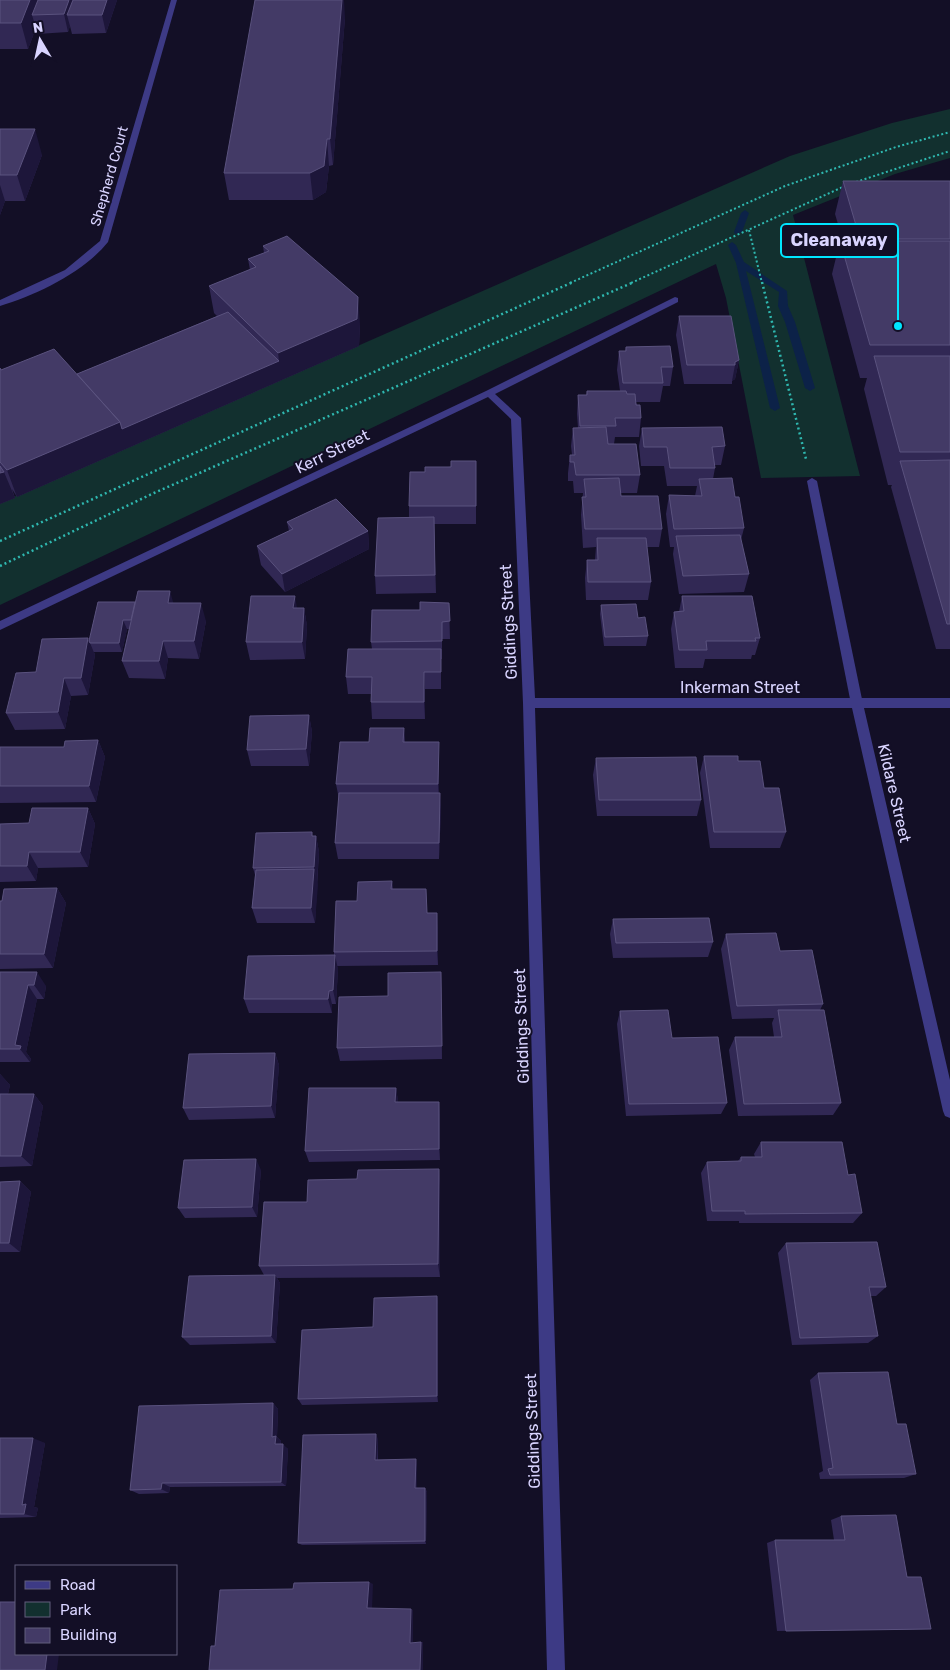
<svg xmlns="http://www.w3.org/2000/svg" width="950" height="1670" viewBox="0 0 950 1670" font-family="Rubik,sans-serif">
<style>
.green{fill:#12302f}
.lines{fill:none;stroke-linecap:round;stroke-linejoin:round}
.stream{fill:#0c2248;fill-rule:evenodd}
.path-far1{stroke:#2fb8b0;stroke-width:2;stroke-dasharray:2 2.5;stroke-linecap:butt}
.path{stroke:#2fb8b0;stroke-width:2.5;stroke-dasharray:2 3;stroke-linecap:butt}
.service{fill:#3d3a85;fill-rule:evenodd}
.minor{fill:#3d3a85;fill-rule:evenodd}
.wall{fill:#312854}
.shaded-wall{fill:#1d163a}
.building{fill:#433a66;stroke:#5a527e}
.labels{text-anchor:middle;stroke-width:4;stroke-linejoin:round;paint-order:stroke}
.far-street-label{font-size:14px;fill:#d9d4ff;stroke:#130f26}
.street-label{font-size:16px;fill:#d9d4ff;stroke:#130f26}
.leader{fill:none;stroke:#00e5ff;stroke-width:2}
.callout-dot{fill:#00e5ff;stroke:#130f26;stroke-width:2}
.callout{fill:#130f26;stroke:#00e5ff;stroke-width:2}
.callout-label{font-size:18px;text-anchor:middle;font-weight:bold;fill:#d9d4ff}
</style>
<rect width="100%" height="100%" fill="#130f26"/>
<path class="green" d="M950 109V158L895 174 793 215 860 476 761 478 726 298 716 264 0 605V503L790 156 892 123Z"/>
<g class="lines">
<path class="stream" d="M745 210 749 213 742 232 735 234 734 232 741 213Z
M732 242 736 245 744 262 787 291 788 306 795 322 815 388 810 391 805 388 785 322 778 306 779 292 746 271 780 408 775 411 770 408 736 263 728 245Z"/>
<path class="path-far1" d="M856 182 950 151
M749 230 762 283
M570 283 785 186 896 147 950 132
M631 283 845 186"/>
<path class="path" d="M762 282 806 459
M0 541 573 282
M0 566 154 493 634 282"/>
<path class="service" d="M812 478 817 481 863 704 857 709 851 704 807 481Z"/>
<path class="minor" d="M171 0H177L108 242C84 272 37 295 0 306V300L65 270 100 241Z
M675 297 678 298V302L495 394 521 418 535 698H950V708H864L950 1080V1118L945 1116 943 1111 852 708H535L565 1670H547L523 703 511 419 488 397 0 630V621L486 391Z"/>
</g>
<path class="wall" d="M0 0H117L106 33 72 34 70 26 68 32 37 34 36 28 28 49H0Z
M345 18 333 165 329 166 326 192 313 200H229L224 173Z
M0 129 42 155 25 201H5L0 215Z
M843 181H950V649H936L891 487 892 485H888L864 389 867 378H860L832 274 840 241H843L835 214Z
M263 246 360 324 359 346 17 497 12 489 15 498 0 504V368L1 370 77 374 217 316 214 313 209 286 250 270 248 259 264 253Z
M679 316 739 360 735 379 732 381V384H684L676 335Z
M626 347 673 367 670 386H663L660 402H636L641 418 639 437H615L614 444 640 475 637 493H620L621 496 662 529 659 547H647L651 582 648 600H586L585 578 587 560H595L596 547 583 548 581 515 583 493H574L573 481H568V473L570 455H572L571 446 573 428H578L577 414 578 395H586L587 391H620L617 370 619 351H625Z
M642 428 725 446 721 465H715V468L713 479 735 497 744 528 741 540 749 574 744 592 679 594 673 554 674 547H670L666 514 669 495 695 496 697 486H667L664 466H641L639 446Z
M476 461V524H434L436 593 376 594 375 576 409 517V506L425 472Z
M287 522 368 531 369 549 285 592 261 565 257 546 289 531Z
M682 596 760 638 755 655H752L751 659H705L703 668H675L671 629 674 612H679Z
M98 602 174 603 206 621 199 659 168 658 165 679 129 678 122 661 129 629H127L122 652H94L95 655 88 695 71 696 65 729 15 730 6 713 36 672 88 638 89 641Z
M449 603 450 639H442V659H441V689H425V719H372L371 702V694H348L346 677 372 649 371 642 420 610Z
M601 605 638 618 648 636 646 646H604L600 614Z
M297 608H304L307 626 305 659 250 660 246 642Z
M309 715 312 732 309 766H251L247 750Z
M404 728 405 742 439 759V793L441 809 439 859H338L335 843 339 799 336 784 369 742Z
M98 740 105 757 96 802 0 803V747H64Z
M704 756 738 761 764 788 786 832 780 848H710L700 773Z
M596 758 701 800 697 816H597L593 775Z
M88 808 95 824 88 867 38 868 36 881 0 882V824L29 823Z
M313 836H316L319 852 315 923H257L252 908 255 875 253 868Z
M392 881 393 889H426L427 913 438 928V965L337 966 338 969 336 1004H332V1013H249L244 999 334 955V952L357 901Z
M57 888 66 903 53 968 0 969V901Z
M613 919 713 942 708 957 613 958 610 934Z
M726 934 780 951 823 1004 820 1010 841 1103 833 1115 738 1116 729 1050 735 1037H774L772 1023 774 1018 732 1019 721 949Z
M0 972 46 986 44 999H37L26 1052 31 1059 30 1062H0Z
M441 972 442 1059 340 1061 337 1048 388 996Z
M620 1011 672 1038 727 1103 721 1114 626 1116 617 1024Z
M275 1053 279 1065 275 1118 189 1120 183 1108Z
M0 1074 10 1085 8 1094H34L43 1106 32 1166 0 1167Z
M396 1088 398 1102 440 1114V1160L309 1162 305 1151Z
M761 1142 848 1175 862 1213 853 1223H739V1221H707L701 1173 707 1162 738 1161 741 1157H755L754 1154Z
M439 1169 440 1185V1277L277 1278 280 1283 276 1343 190 1345 182 1337 264 1275 259 1266 307 1202 357 1179Z
M261 1170 257 1217 185 1218 178 1208Z
M20 1181 31 1192 20 1252H0V1182Z
M786 1243 886 1287 876 1296H870L878 1336 868 1343 792 1345 778 1253Z
M437 1296 438 1305V1402L302 1405 298 1399 373 1327Z
M818 1373 916 1474 904 1478 820 1479 819 1473 823 1471 810 1380Z
M273 1403 278 1409 277 1437 281 1441V1444L288 1449 286 1486 170 1487 169 1493 139 1494 130 1490Z
M0 1438 45 1443 34 1507 38 1508 36 1517 0 1518Z
M378 1439V1460L417 1464V1488H425L427 1492 426 1544 302 1545 298 1543Z
M841 1516 907 1577 931 1629 777 1631 767 1543 775 1540H834L831 1520Z"/>
<path class="shaded-wall" d="M30 0H47L32 15 36 28 28 49 21 23Z
M69 0H80L67 15 70 26 68 32 64 14Z
M107 0H117L106 33 102 15Z
M342 0H344L345 18 333 165 330 139Z
M35 129 42 155 25 201 17 175Z
M327 139 329 166 326 192 313 200 310 173Z
M0 185 5 201 0 215Z
M358 297 360 324 359 346 17 497 7 470 120 422 279 361 278 353Z
M739 360 735 379 732 381 735 365V362Z
M4 472 15 498 0 504V473Z
M368 531 369 549 285 592 282 574Z
M170 591 175 609 168 603Z
M295 596 298 614 293 608Z
M201 603 206 621 199 659 194 641Z
M304 608 307 626 305 659 302 642Z
M123 620 127 629 122 652 119 643Z
M88 638 95 655 88 695 81 678Z
M163 641 168 658 165 679 159 661Z
M424 672 425 689V719L424 702Z
M64 678 71 696 65 729 58 712Z
M309 715 312 732 309 766 306 749Z
M98 740 105 757 96 802 89 786Z
M439 742V800L438 784Z
M440 793 441 809 439 859V843Z
M88 808 95 824 88 867 80 852Z
M312 832 315 847 316 836 319 852 317 882 314 867Z
M29 852 38 868 36 881 27 866Z
M314 869 318 885 315 923 311 908Z
M57 888 66 903 53 968 44 954Z
M437 913 438 928V965L437 951Z
M335 955 338 969 336 1004 333 990Z
M37 972 46 986 44 999 34 985Z
M28 985 37 999 26 1052 31 1059 30 1062 20 1049 15 1045Z
M329 991 332 1004V1013L328 999Z
M275 1053 279 1065 275 1118 271 1106Z
M0 1074 10 1085 5 1106 0 1100Z
M396 1088 398 1100 397 1114 395 1102Z
M34 1094 43 1106 32 1166 21 1156Z
M439 1102 440 1114V1160L439 1149Z
M256 1159 261 1170 257 1217 252 1207Z
M439 1169 440 1185V1277L438 1264Z
M20 1181 31 1192 20 1252 9 1243Z
M275 1275 280 1283 276 1343 271 1336Z
M437 1296 438 1305V1402L437 1396Z
M273 1403 278 1409 277 1437 281 1441 280 1449 275 1444 272 1437Z
M376 1434 378 1439 377 1465 375 1460Z
M33 1438 45 1443 34 1507 38 1508 36 1517 24 1514 22 1505Z
M283 1444 288 1449 286 1486 281 1482Z
M416 1459 417 1464V1492L415 1488Z
M162 1483 170 1487 169 1493 161 1489Z
M425 1488 427 1492 426 1544 425 1541Z
M369 1582 373 1584 372 1609 367 1608Z
M411 1609 413 1610V1642L410 1643Z
M421 1642H423V1670H420Z
M47 1654H59L57 1670H45Z"/>
<path class="building" d="M0 0H30L21 23H0Z
M38 0H69L64 14 32 15Z
M73 0H107L102 15H67Z
M255 0H342L330 139H327L324 166 310 173H224Z
M0 129H35L17 175H0Z
M843 181H950V239H860Z
M287 236 358 297 357 319 278 353 209 286 256 267 248 259 269 251 263 246Z
M840 241H950V345H870Z
M228 312 279 361 122 429 120 422 77 374Z
M679 316H731L739 360 735 362V365H687Z
M670 346 673 367H661L663 383H623L619 351H626V347Z
M54 349 120 422 7 470 0 462V368L1 370Z
M874 356H950V452H900Z
M587 391H626L627 394H635L636 405H640L641 418H615L616 426H580L578 395H587Z
M606 427 608 444H636L640 475H576L574 462H570V455H575L573 428Z
M722 427 725 446 712 447 715 468H670L667 447H644L642 428Z
M950 460V624H947L900 461Z
M451 461H476V506H409L410 472H425V467H451Z
M0 466 4 472 0 473Z
M619 478 621 496H658L662 529H585L582 497H586L584 479Z
M732 478 735 497H739L744 528 674 529 669 495 702 496 699 479Z
M336 499 368 531 282 574 257 546 293 529 287 522Z
M434 517 435 575 375 576 378 518Z
M740 535 749 574 683 576 676 536Z
M597 538H646L651 582H588L587 560H598Z
M138 591H170L168 603H201L194 641H163L159 661H122Z
M251 596H295L293 608H304L302 642H246Z
M682 596H752L760 638H755L756 641H706L707 650H679L674 612 684 611Z
M98 602H135L131 620H123L119 643H90L89 641Z
M420 602 449 603 450 621 442 622V641L371 642 372 610H420Z
M636 604 638 618 645 617 648 636 605 637 601 605Z
M88 638 81 678H64L58 712 6 713 16 673 36 672 42 639Z
M348 649H441V672H424V702H371L372 677H346Z
M309 715 306 749 247 750 250 716Z
M370 728H404L403 742H439L438 784H336L340 742H369Z
M98 740 89 786H0V747H64L65 741Z
M704 756H738V761H760L764 788H779L786 832H714Z
M696 757 701 800H599L596 758Z
M339 793H440L439 843H335Z
M32 808H88L80 852H29L27 866H0V824L29 823Z
M312 832V836H316L314 867 253 868 256 833Z
M314 869 311 908H252L256 870Z
M392 881 391 889H426L427 913H437V951L334 952 336 901H357L358 882Z
M57 888 44 954H0V901H2L4 889Z
M709 918 713 942 616 943 613 919Z
M776 933 780 951 812 950 823 1004 737 1006 726 934Z
M335 955 333 990 329 991 328 999H244L248 956Z
M0 972H37L34 985H28L15 1045 21 1046 20 1049H0Z
M441 972 442 1046 337 1048 339 997 388 996V973Z
M668 1010 672 1038 718 1037 727 1103 629 1104 620 1011Z
M778 1010H824L841 1103 744 1104 735 1037H782Z
M275 1053 271 1106 183 1108 189 1054Z
M309 1088H396L395 1102H439V1149L305 1151Z
M0 1094H34L21 1156H0Z
M761 1142H842L848 1175 855 1174 862 1213 745 1214V1211H712L707 1162 741 1161V1157H762Z
M256 1159 252 1207 178 1208 184 1160Z
M439 1169 438 1264 259 1266 264 1202H307L308 1180 357 1179 358 1170Z
M20 1181 9 1243H0V1182Z
M877 1242 886 1287H869L878 1336 800 1338 786 1243Z
M275 1275 271 1336 182 1337 189 1276Z
M437 1296V1396L298 1399 302 1330 373 1327 374 1298Z
M888 1372 897 1424H906L916 1474 830 1475 828 1469 833 1468 818 1373Z
M273 1403 272 1437 276 1436 275 1444H283L281 1482 162 1483 161 1489 130 1490 139 1406Z
M376 1434 375 1460 416 1459 415 1488H425V1541L298 1543 303 1435Z
M0 1438H33L22 1505 26 1504 24 1514H0Z
M896 1515 907 1577H921L931 1629 786 1631 775 1540H845L841 1516Z
M369 1582 367 1608 411 1609 410 1643 421 1642 420 1670H209L211 1646H215L220 1590 293 1589 294 1583Z
M16 1601V1654H47L45 1670H0V1602H16Z"/>
<g class="labels">
<g class="far-street-label">
<text transform="translate(109 176) rotate(-74)" y="5">Shepherd Court</text>
</g>
<g class="street-label">
<text transform="translate(332 451) rotate(-26)" y="6">Kerr Street</text>
<text transform="translate(508 622) rotate(-93)" y="6">Giddings Street</text>
<text x="740" y="693">Inkerman Street</text>
<text transform="translate(895 793) rotate(77)" y="6">Kildare Street</text>
<text transform="translate(521 1026) rotate(-92)" y="6">Giddings Street</text>
<text transform="translate(532 1431) rotate(-92)" y="6">Giddings Street</text>
</g>
</g>
<path class="leader" d="M898 326L898 240"/>
<circle class="callout-dot" cx="898" cy="326" r="5"/>
<rect class="callout" x="781" y="224" width="117" height="33" rx="5"/>
<g class="callout-label">
<text x="839" y="246">Cleanaway</text>
</g>
<rect x="15" y="1565" width="162" height="90" fill="#130f26" stroke="#625e7d"/>
<rect x="25" y="1581" width="25" height="8" fill="#3d3a85" stroke="#625e7d"/>
<text x="60" y="1590" font-size="15" fill="#d9d4ff">Road</text>
<rect x="25" y="1602" width="25" height="15" fill="#12302f" stroke="#625e7d"/>
<text x="60" y="1615" font-size="15" fill="#d9d4ff">Park</text>
<rect x="25" y="1628" width="25" height="15" fill="#433a66" stroke="#625e7d"/>
<text x="60" y="1640" font-size="15" fill="#d9d4ff">Building</text>
<g transform="translate(40 40) rotate(351)" stroke="#130f26" stroke-width="4" paint-order="stroke">
<path d="M0-4L9 19L0 12L-9 19Z" fill="#d9d4ff"/>
<text y="-8" font-size="14" font-weight="bold" text-anchor="middle" fill="#d9d4ff">N</text>
</g>
</svg>
